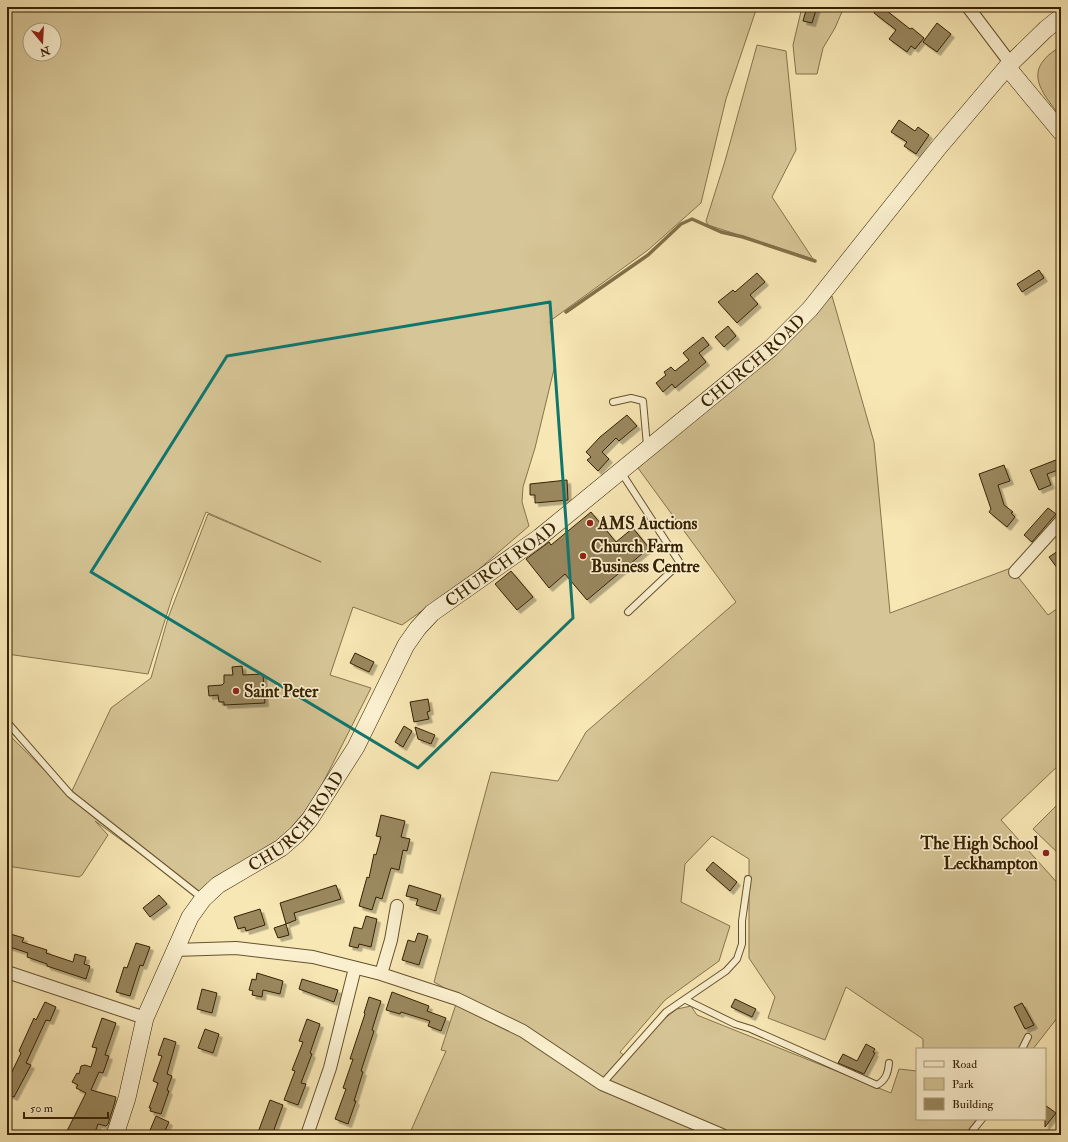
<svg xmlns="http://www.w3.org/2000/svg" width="1068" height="1142" viewBox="0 0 1068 1142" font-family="'IM FELL Double Pica',serif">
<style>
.green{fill:#d6c596;stroke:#86734c;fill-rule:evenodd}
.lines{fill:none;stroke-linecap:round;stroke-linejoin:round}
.stream{stroke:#827048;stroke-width:3.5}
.building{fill:#9a885e;stroke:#362101;filter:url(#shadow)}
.lane-casing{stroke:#66522e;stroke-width:8}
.street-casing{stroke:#66522e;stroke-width:14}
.secondary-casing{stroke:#362101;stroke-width:18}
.lane{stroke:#faefce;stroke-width:6}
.street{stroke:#faefce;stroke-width:12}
.secondary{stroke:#faefce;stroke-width:17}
.marked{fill:none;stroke:#0f766e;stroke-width:3;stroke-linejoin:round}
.poi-dot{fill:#8f2418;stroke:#faefce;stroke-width:1.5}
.labels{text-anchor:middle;stroke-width:3.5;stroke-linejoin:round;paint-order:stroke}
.street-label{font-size:17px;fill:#362101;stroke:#faefce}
.poi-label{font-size:17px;font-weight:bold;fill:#362101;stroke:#faefce;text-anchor:start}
</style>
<defs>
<filter id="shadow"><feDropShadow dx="3.5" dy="3.5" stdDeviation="0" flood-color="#0004"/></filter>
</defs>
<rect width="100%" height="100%" fill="#f7e7b4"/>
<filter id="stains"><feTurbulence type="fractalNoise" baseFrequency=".005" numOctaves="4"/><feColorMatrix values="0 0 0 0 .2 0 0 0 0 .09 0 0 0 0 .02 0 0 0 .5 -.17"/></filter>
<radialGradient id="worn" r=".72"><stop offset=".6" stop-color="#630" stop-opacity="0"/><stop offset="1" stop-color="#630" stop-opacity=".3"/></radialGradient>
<path class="green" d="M7 7H757L726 99 701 203 648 250 550 321 555 365 535 448 523 487 522 502 529 526 471 576 402 625 353 607 330 675 371 688 297 834 203 899 95 821 108 835 82 875 79 877 7 866V733L70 795 111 708 151 678 168 618 208 514 321 562 206 512 172 598 148 674 7 654ZM30 30H54V54H30Z
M802 7H844L835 28 823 48 817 74H796L793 45Z
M757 45 786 51 796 150 772 197 813 259 708 225 706 221 725 161Z
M1061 46V117C1049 101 1027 79 1044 60 1048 54 1056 50 1061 46Z
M832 296 874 442 890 613 1011 568 1048 615 1061 606V763L1001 820 1061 887V1013L1033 1049H923V1039L846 987 825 1040 768 1018 775 997 749 958V859L712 836 685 864 681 902 730 926 719 961 665 1000 620 1052 628 1059 664 1019 677 1009 691 1006 697 1015 891 1093 899 1069 917 1071V1119H977L964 1135H409L446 1051 441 1050 456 1004 464 999 434 982 491 772 558 781 586 732 736 602 638 468Z
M1061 801V856L1033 829Z"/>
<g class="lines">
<path class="stream" d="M566 312 648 255 681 224 692 219 721 232 743 237 815 261"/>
</g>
<path class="building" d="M807 7H817L812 23 803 21Z
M878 7H882L910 29 912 28 924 38 915 49 911 46 907 52 889 39 896 30 874 13Z
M937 23 951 34 937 52 923 42Z
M899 120 915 131 918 127 929 135 916 154 904 146 907 142 891 132Z
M1039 270 1044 278 1022 292 1017 284Z
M757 273 765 282 750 295 758 304 737 323 718 302 733 290 735 292Z
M728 326 736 336 724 347 715 337Z
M703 337 709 345 699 353 706 362 675 388 672 384 663 392 656 383 666 375 664 372 671 367 675 371 689 360 683 353Z
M627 415 637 426 619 441 616 438 602 452 609 459 598 471 587 460 591 457 586 452 600 437Z
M1061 458V469L1047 474 1051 485 1039 490 1030 470Z
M1004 465 1010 481 998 485 1004 505 1013 512 1011 513 1015 517 1007 527 989 512 991 509 979 474Z
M567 480 568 500 535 503V495H530V484Z
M1048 508 1056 514 1032 542 1024 535Z
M591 512 616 542 633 528 649 548 587 600 565 574 549 588 526 559 549 542 551 545Z
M1061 549V573L1049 557Z
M511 571 533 597 517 610 495 584Z
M355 653 374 662 369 672 350 663Z
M242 666 243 675 263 674 265 703 224 705V702H219L218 695 209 696 208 686 222 685 224 683V675H233L232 667Z
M428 699 430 711 427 712 429 719 414 722 410 702Z
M404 726 412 731 403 747 395 742Z
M415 727 435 735 431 744 418 739Z
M381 815 405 821 401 837 410 839 407 851 403 850 399 870 391 868 382 899 376 897 372 910 359 906 367 877 369 878 374 854 376 855 381 837 376 836Z
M713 862 737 882 730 891 706 870Z
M336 885 341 899 294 913 296 920 286 924 280 903Z
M409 885 441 895 436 911 416 905 418 899 406 896Z
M159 895 167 904 150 917 143 908Z
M260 909 265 925 246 931 245 927 238 929 234 917Z
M366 916 377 919 371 947 359 944 358 948 349 946 354 927 362 929Z
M286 924 289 935 278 938 274 928Z
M7 933 24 938 22 942 47 950 46 953 73 962 75 954 86 957 84 964 90 966 86 979 47 966V964L27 957 28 953 7 946Z
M418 933 428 936 419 965 402 960 408 940 415 942Z
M136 943 150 947 143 966 140 965 130 996 116 992 124 967 127 968Z
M257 973 283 981 280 994 263 990 262 997 252 995 253 991 249 990 252 979 256 980Z
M302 979 338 990 334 1002 299 989Z
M202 989 217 993 212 1013 197 1009Z
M392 992 429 1006 427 1011 446 1018 441 1031 428 1026 430 1021 401 1012 400 1014 386 1010Z
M369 997 381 1001 372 1030 374 1031 361 1071 363 1072 354 1101H356L348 1124 335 1119 346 1089 343 1088 353 1059H350L365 1014 364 1013Z
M735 999 756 1009 752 1017 731 1007Z
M45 1002 56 1007 50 1021 46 1020 26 1063 31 1065 14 1097 7 1094V1082L21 1053 19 1051 34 1018 36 1020Z
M1022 1003 1034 1025 1025 1029 1014 1007Z
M102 1018 116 1023 105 1055 109 1056 103 1073 99 1072 91 1090 116 1097 114 1105 108 1124 106 1126 98 1124 94 1135H65L86 1093 76 1088 78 1085 72 1082 77 1073 79 1074 81 1066 85 1065 91 1067 97 1048 92 1047Z
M307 1019 320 1024 310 1053 312 1054 301 1083 306 1084 298 1105 284 1100 295 1071 292 1070 303 1042 299 1041Z
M205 1029 219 1034 213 1053 198 1048Z
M164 1038 176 1042 167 1074 172 1076 167 1090 169 1091 161 1114 150 1111 151 1108H149L158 1083 153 1081 162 1056 158 1055Z
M866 1044 875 1049 873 1052 875 1053 864 1074 838 1063 843 1054 857 1061Z
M270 1100 283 1105 272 1135H257Z
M1045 1105 1056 1113 1045 1127Z
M156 1116 169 1122 163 1135H148Z"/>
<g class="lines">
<g class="lane-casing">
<path id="lane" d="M613 402 631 398 643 401 647 446
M621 472 680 563 628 612
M7 722 70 794 202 898
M686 1000 735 1024 751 1029 877 1085C886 1080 888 1073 889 1063
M1022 1049 1028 1037
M602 1084 666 1012 726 971 737 959 742 944V921L748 879
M973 1135V1130L982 1119"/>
</g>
<g class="street-casing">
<path id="street" d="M968 7 1011 64
M1015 572 1061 521
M175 950 236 948 313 957 381 974 457 999 523 1031 602 1084 722 1135
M7 972 145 1018
M381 974 391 940 397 906
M307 1135 330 1068 355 968"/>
</g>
<g class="secondary-casing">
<g id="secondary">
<path d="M1007 67 1061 132"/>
<path id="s1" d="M115 1135 127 1098 145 1018 190 917 203 899 218 885 281 848 297 834 310 819 356 747 406 645 418 628 432 613 540 537 771 348 810 309 939 147 1007 67 1046 29 1061 17"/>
</g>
</g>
<use href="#lane" class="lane"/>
<use href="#street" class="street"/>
<use href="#secondary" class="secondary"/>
</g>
<path class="marked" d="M550 302 573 618 418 768 91 572 227 356Z"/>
<g class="poi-dot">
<circle cx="590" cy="523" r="4"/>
<circle cx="583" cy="556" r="4"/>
<circle cx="236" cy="691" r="4"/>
<circle cx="1046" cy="853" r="4"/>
</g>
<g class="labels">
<g class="street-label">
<text dy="6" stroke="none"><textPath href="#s1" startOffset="1037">CHURCH ROAD</textPath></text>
<text dy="6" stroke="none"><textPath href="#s1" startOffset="713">CHURCH ROAD</textPath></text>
<text dy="6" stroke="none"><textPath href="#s1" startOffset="377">CHURCH ROAD</textPath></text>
</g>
<g class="poi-label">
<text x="598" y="529">AMS Auctions</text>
<text x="591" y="552">Church Farm<tspan x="591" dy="20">Business Centre</tspan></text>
<text x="244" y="697">Saint Peter</text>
<text x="1038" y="849" text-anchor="end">The High School<tspan x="1038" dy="20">Leckhampton</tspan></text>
</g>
</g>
<rect width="1068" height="1142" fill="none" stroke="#f7e7b4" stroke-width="24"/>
<rect x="8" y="8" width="1052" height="1126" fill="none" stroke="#362101" stroke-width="2"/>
<rect x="12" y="12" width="1044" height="1118" fill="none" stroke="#362101"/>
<rect x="916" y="1048" width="130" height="72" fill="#faefce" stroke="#ac9d7c"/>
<rect x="924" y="1061" width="20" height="6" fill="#faefce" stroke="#ac9d7c"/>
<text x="952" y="1068" font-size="12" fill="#362101">Road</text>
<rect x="924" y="1078" width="20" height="12" fill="#d6c596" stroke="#ac9d7c"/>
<text x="952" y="1088" font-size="12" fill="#362101">Park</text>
<rect x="924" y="1098" width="20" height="12" fill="#9a885e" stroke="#ac9d7c"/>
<text x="952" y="1108" font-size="12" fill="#362101">Building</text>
<g transform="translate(42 42) rotate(162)"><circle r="19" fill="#faefce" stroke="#ac9d7c"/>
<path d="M0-3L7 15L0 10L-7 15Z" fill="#8f2418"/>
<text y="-6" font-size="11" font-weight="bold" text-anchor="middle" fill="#362101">N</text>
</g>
<path d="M24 1112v6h84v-6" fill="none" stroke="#362101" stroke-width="2"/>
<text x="30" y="1112" font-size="12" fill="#362101" stroke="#faefce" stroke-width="3" paint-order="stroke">50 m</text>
<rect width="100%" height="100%" filter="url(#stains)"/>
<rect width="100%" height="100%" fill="url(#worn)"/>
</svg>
